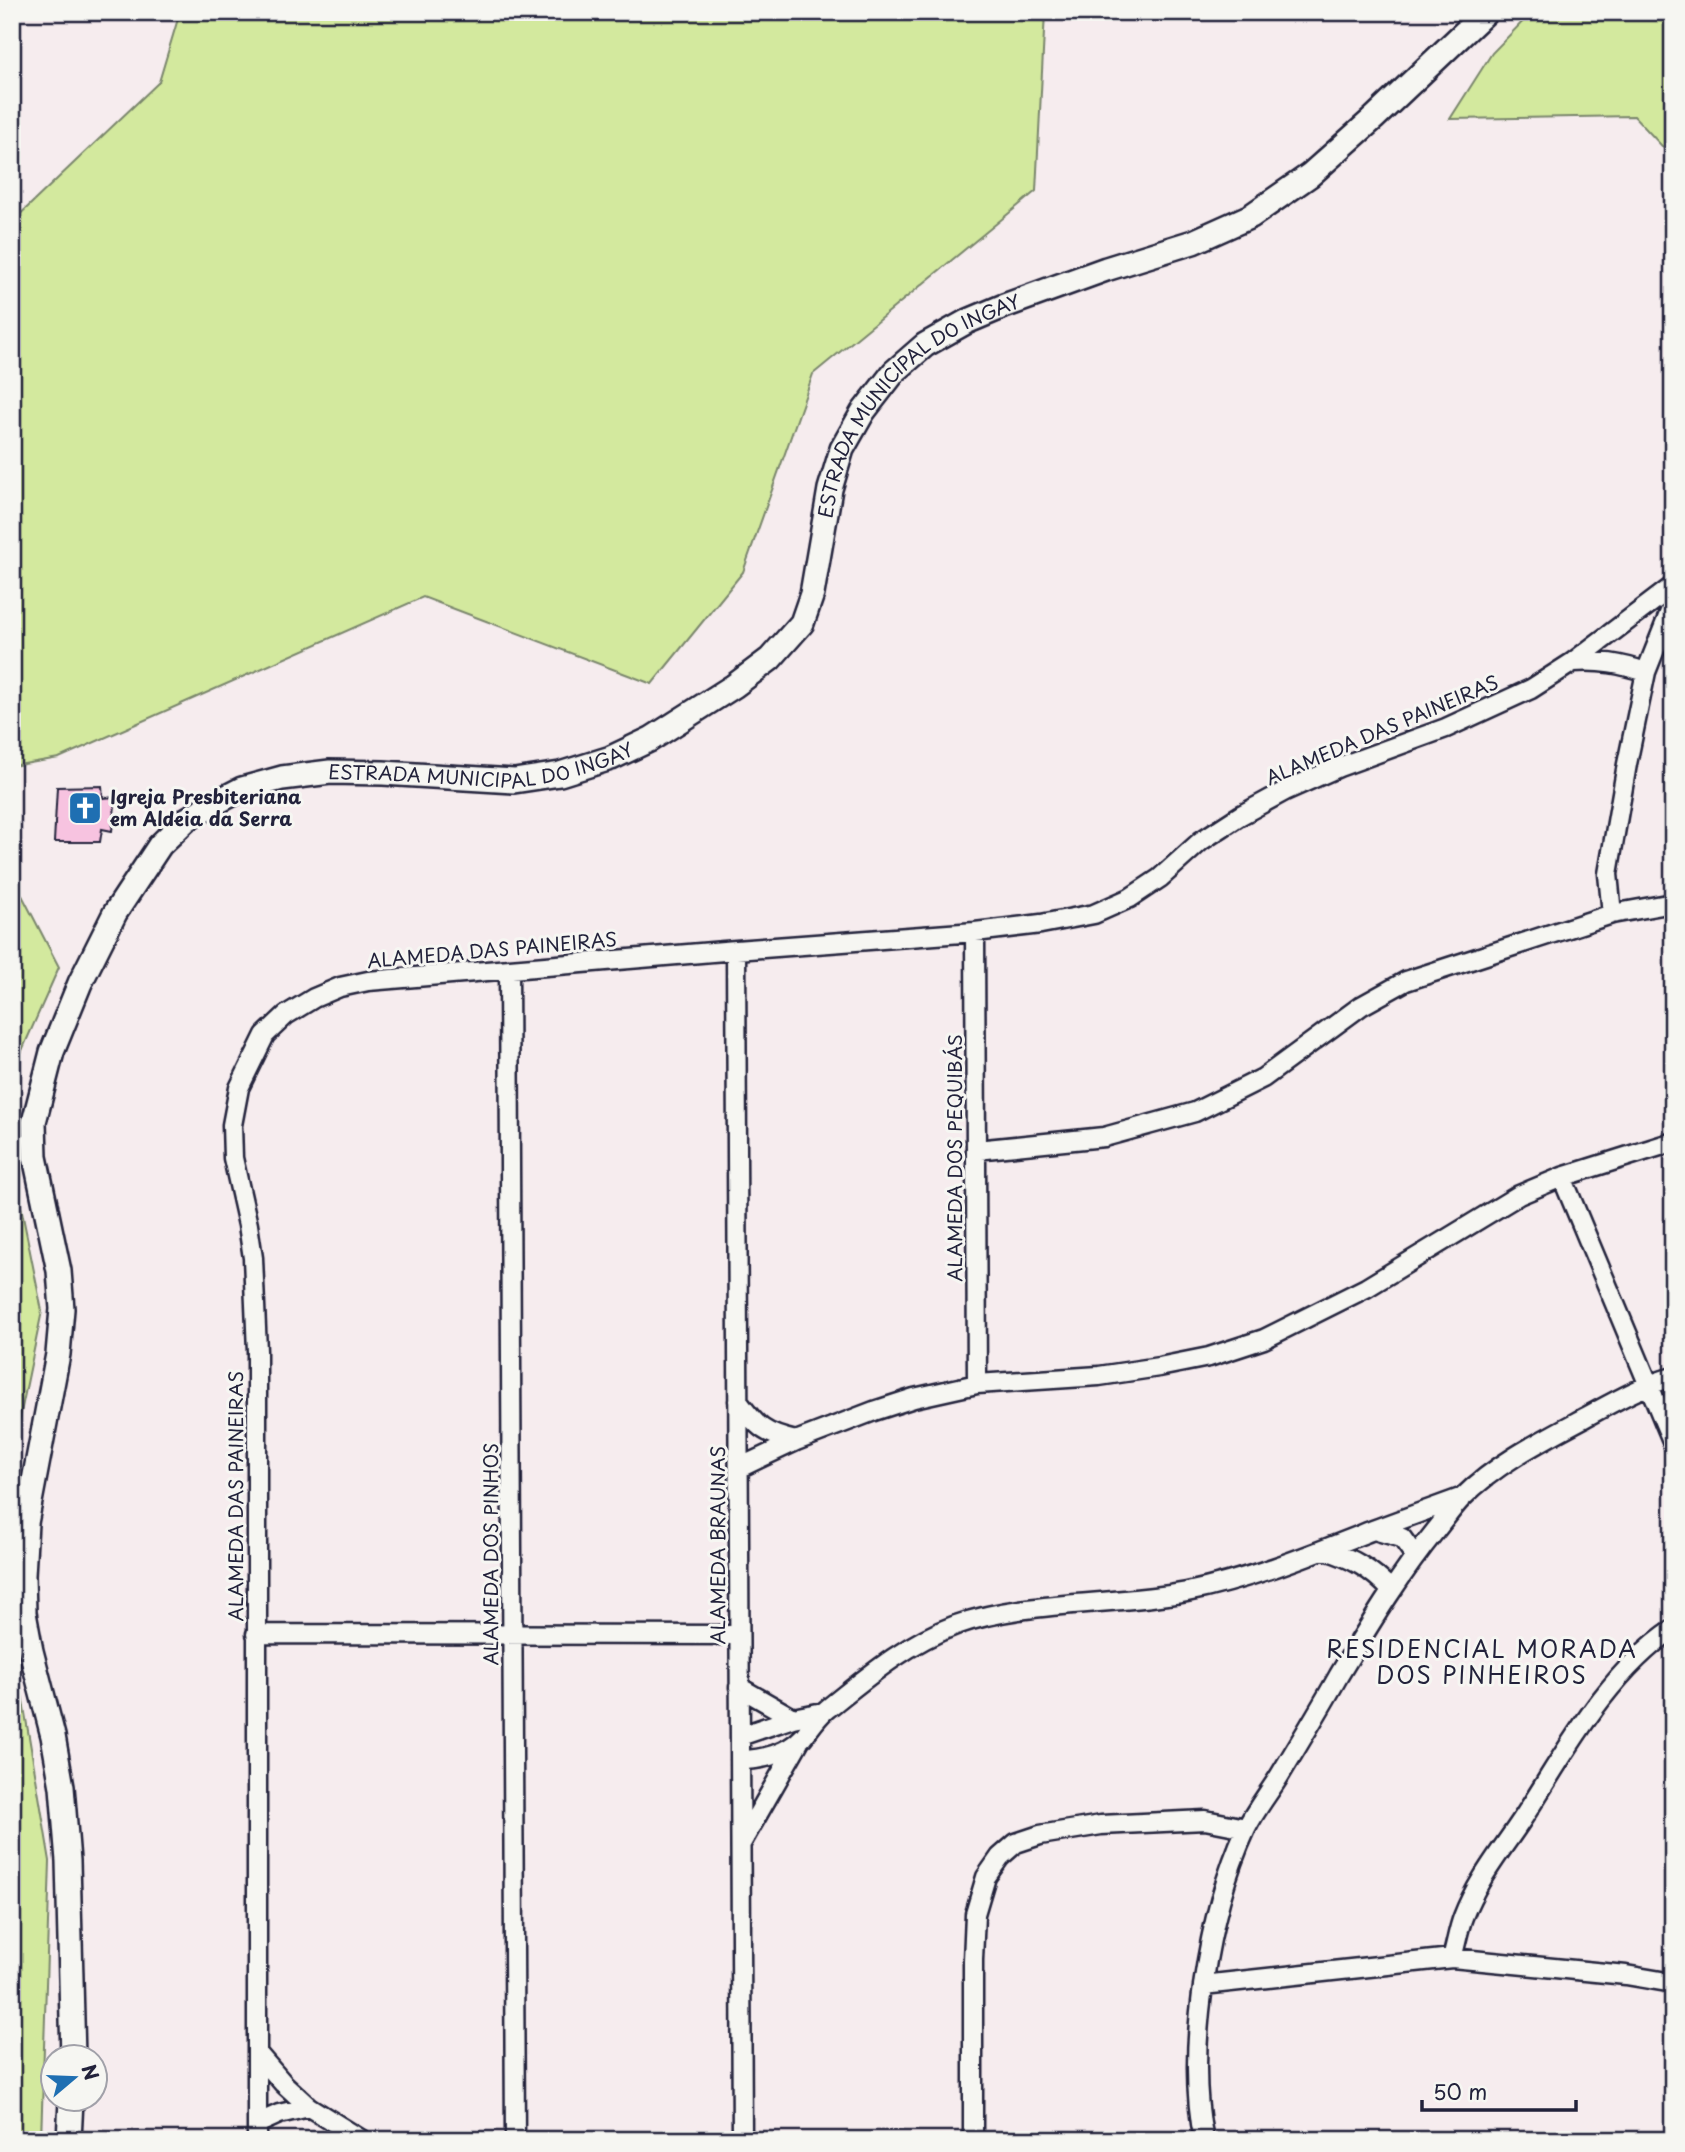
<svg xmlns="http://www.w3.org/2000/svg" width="1685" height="2152" viewBox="0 0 1685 2152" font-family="'Playpen Sans',sans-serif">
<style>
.green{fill:#d3e99e;stroke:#7a866c;stroke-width:2}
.building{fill:#f7c3e0;stroke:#22223b;stroke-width:2}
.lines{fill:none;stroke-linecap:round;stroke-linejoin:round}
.minor-casing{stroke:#22223b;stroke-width:23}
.tertiary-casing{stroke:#22223b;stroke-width:28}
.minor{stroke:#f6f6f2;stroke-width:18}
.tertiary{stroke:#f6f6f2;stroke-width:23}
.labels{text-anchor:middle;stroke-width:6;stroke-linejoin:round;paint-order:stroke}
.street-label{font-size:19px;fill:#22223b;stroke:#f6f6f2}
.poi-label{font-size:19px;font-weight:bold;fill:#22223b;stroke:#f6f6f2;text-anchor:start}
.quarter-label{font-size:23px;letter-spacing:2px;fill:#22223b;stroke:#f6f6f2}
</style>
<rect width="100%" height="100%" fill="#f6ecee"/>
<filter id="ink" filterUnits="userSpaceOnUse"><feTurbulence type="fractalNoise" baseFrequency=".0143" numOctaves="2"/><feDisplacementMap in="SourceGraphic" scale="14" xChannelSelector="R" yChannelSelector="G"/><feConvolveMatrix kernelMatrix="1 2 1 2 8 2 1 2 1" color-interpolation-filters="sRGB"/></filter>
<g filter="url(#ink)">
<path class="green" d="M180 12H1045L1036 191 813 374 743 572 652 684 423 597 59 758 12 766V222L159 82Z
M1532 12H1673V158L1634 116 1450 119 1492 53Z
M12 876 59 967 12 1073Z
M12 1162 42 1311 12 1456Z
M12 1636 50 1861 41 2140H12Z"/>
<path class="building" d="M102 786 103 798 116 797 112 831 102 829 100 842H54L57 787Z"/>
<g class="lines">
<g class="minor-casing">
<path id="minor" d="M1573 662C1600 660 1621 664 1646 672
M1612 914 1608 874 1627 764 1646 672 1673 604
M975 932 977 1384
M736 950 742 2140
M509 969 515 2140
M976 1150 1104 1137 1195 1112 1263 1078 1361 1006 1406 981 1612 914 1673 903
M1562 1177 1673 1443
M738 1401C757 1427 764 1434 796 1441
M739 1468 796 1441 874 1411 914 1398 977 1384 1099 1376 1159 1367 1209 1357 1264 1339 1366 1288 1519 1195 1562 1177 1673 1142
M1374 1530 1402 1538 1415 1556
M1325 1550C1352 1558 1371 1569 1391 1590
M256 1634 739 1635
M739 1687 793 1718
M740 1736 793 1718 823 1712
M740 1760C762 1760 787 1754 803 1737 811 1727 818 1716 827 1709 867 1677 907 1643 956 1625 1026 1600 1113 1606 1187 1592 1251 1579 1312 1554 1373 1530 1402 1519 1433 1508 1463 1497
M742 1842 799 1742
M1452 1958C1456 1945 1458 1930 1463 1917 1476 1882 1501 1851 1521 1821 1564 1755 1606 1674 1673 1629
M1203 1985 1452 1958 1626 1975 1673 1983
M258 2054 283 2083 309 2107 362 2140
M257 2124 279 2114 309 2107
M257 2140V1351L253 1258 248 1225 233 1158 232 1125 239 1088 265 1035 286 1015 314 998 340 987 368 981 736 950 975 932 1041 924 1094 914 1130 898 1160 878 1201 841 1241 815 1285 791 1339 767 1446 728 1531 689 1573 662 1673 586
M973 2140V1960L975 1914 986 1877 1000 1857 1016 1843 1040 1835 1101 1825 1205 1820 1246 1828
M1204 2140C1185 2051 1208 1911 1246 1829 1255 1810 1269 1793 1280 1775 1300 1742 1320 1709 1339 1675 1370 1624 1398 1577 1436 1530 1445 1519 1453 1507 1463 1497 1496 1464 1541 1441 1582 1419 1612 1403 1640 1386 1673 1377"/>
</g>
<g class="tertiary-casing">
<g id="tertiary">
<path id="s1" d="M73 2058 68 1861 62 1787 53 1736 31 1651 24 1613 23 1575 26 1523 58 1354 62 1309 59 1271 35 1157 34 1122 52 1052 80 983 115 913 160 845 186 820 209 806 242 789 282 778 330 772 383 773 514 781 560 774 611 758 651 739 734 686 770 659 802 623 812 594 830 489 842 449 863 412 894 372 925 345 966 322 1004 306 1106 269 1193 242 1251 216 1310 175 1374 118 1486 12"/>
<path d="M69 2140 71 2100"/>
</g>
</g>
<use href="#minor" class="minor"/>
<use href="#tertiary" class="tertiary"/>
</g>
</g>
<defs>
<g id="church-square" transform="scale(1.75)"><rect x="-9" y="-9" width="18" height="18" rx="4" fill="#1f6fb2" stroke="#f6f6f2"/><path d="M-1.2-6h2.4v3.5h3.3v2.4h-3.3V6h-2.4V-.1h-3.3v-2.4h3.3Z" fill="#fff"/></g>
</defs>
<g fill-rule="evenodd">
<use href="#church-square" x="85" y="808"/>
</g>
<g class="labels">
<g class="street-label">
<text dy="7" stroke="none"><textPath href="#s1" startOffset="2226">ESTRADA MUNICIPAL DO INGAY</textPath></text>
<text transform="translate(1382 730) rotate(-23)" y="7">ALAMEDA DAS PAINEIRAS</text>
<text dy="7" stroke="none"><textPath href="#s1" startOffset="1596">ESTRADA MUNICIPAL DO INGAY</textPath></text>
<text transform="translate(492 950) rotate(-5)" y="7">ALAMEDA DAS PAINEIRAS</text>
<text transform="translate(955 1158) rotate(-90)" y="7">ALAMEDA DOS PEQUIBÁS</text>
<text transform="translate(236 1496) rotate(-90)" y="7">ALAMEDA DAS PAINEIRAS</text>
<text transform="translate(718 1545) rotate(-90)" y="7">ALAMEDA BRAUNAS</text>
<text transform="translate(491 1554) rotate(-90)" y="7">ALAMEDA DOS PINHOS</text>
</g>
<g class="poi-label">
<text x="110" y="804">Igreja Presbiteriana<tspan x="110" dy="22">em Aldeia da Serra</tspan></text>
</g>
<g class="quarter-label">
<text x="1482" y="1658">RESIDENCIAL MORADA<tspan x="1482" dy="26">DOS PINHEIROS</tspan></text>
</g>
</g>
<rect width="1685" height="2152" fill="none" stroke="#f6f6f2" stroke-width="42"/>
<rect x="21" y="21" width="1643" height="2110" fill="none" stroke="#22223b" stroke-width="2.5" filter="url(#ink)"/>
<g transform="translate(74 2078) rotate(71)"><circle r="33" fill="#f6f6f2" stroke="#a1a1a9" stroke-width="2"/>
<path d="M0-5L12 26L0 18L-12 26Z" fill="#1f6fb2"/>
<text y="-10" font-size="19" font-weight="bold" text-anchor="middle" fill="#22223b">N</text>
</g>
<path d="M1422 2100v10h154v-10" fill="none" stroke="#22223b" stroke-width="3.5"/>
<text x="1433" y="2100" font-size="21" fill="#22223b" stroke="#f6f6f2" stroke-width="5" paint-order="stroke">50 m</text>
</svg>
